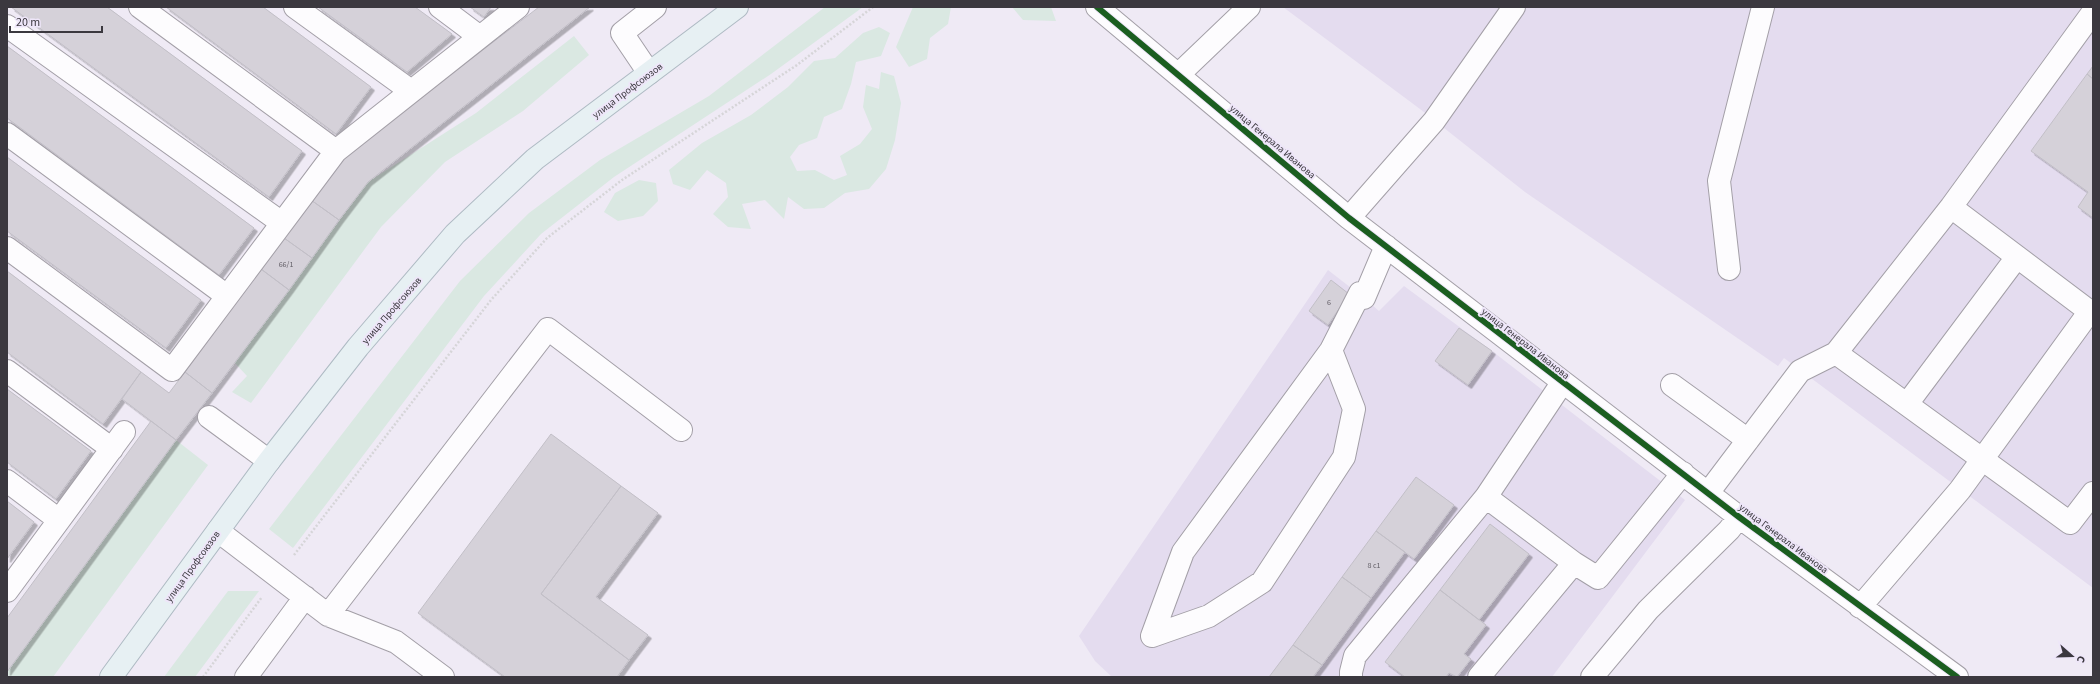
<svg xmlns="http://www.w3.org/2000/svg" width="2100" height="684" viewBox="0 0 2100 684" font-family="'Source Sans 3',sans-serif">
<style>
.built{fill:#e4dcef}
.green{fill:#dae8e2}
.building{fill:#d5d1d9;stroke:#c2bfc7;filter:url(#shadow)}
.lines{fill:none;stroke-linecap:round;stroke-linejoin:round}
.minor-casing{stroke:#a39fa7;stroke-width:24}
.major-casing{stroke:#aebac3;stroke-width:24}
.path{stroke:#d6d5d8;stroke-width:2.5;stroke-dasharray:2 2;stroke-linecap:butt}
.minor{stroke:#fdfcfe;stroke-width:22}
.major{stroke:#e7f0f3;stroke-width:22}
.cycleway-casing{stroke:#eee6f9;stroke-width:8}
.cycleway{stroke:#1b5e20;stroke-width:6}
.labels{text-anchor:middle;stroke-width:4;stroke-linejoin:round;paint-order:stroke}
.number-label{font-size:8px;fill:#625e66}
.street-label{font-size:10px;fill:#3b383f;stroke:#eee6f9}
</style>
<defs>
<filter id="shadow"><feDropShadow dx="3.5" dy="3.5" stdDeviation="0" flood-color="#0004"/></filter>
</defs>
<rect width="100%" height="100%" fill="#efeaf5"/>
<path class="built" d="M1283 7H2093V588L1784 358 1778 366 1525 192 1420 109Z
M1328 270 1364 298 1379 311 1404 286 1492 351 1685 500 1552 677H1112L1095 661 1079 636Z"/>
<path class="green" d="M825 7H863L771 74 614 177 541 234 484 296 293 548 269 529 460 281 529 213 600 160 709 96Z
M913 7H951L948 24 930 38 927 59 909 67 896 47Z
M1012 7H1051L1056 21 1023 20Z
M879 27 890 33 881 56 856 62 851 84 842 109 824 117 817 138 799 145 790 157 797 171 815 170 834 180 847 175 840 156 860 144 872 129 863 107 866 85 879 89 881 72 894 76 901 103 895 140 886 169 869 189 845 193 824 208 804 209 788 197 784 219 765 200 742 204 751 229 728 227 713 214 728 197 726 183 707 170 690 190 673 184 669 170 702 143 751 115 788 87 814 61 835 58 863 33Z
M574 36 589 55 523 111 445 162 381 227 251 403 232 392 247 376 234 362 368 182 476 113Z
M639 180 656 183 658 201 643 216 618 221 604 212 615 193Z
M176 440 208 465 53 677H7V672Z
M228 591H259L195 677H164Z"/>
<path class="building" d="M11 7H107L302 151 269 197Z
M166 7H263L371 87 336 134Z
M318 7H415L452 34 407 72Z
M470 7H491L484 17Z
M539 7H590L368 182 339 220 311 200 343 157Z
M7 46 254 228 219 275 7 118Z
M2093 66V79L2087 74Z
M2087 74 2093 79V218L2078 207 2088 192 2031 151Z
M7 157 201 300 166 348 7 231Z
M311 200 339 220 312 258 284 238Z
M284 238 312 258 289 290 261 269Z
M261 269 289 290 212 393 185 372Z
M7 271 141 372 103 424 7 352Z
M1331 280 1349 294 1328 325 1309 311Z
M1459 328 1492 351 1468 385 1435 361Z
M141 372 169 393 185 372 212 393 176 440 122 399Z
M7 389 91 451 56 499 7 462Z
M151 421 176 440 7 672V618Z
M551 434 621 486 541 594 629 660 617 677H505L418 613Z
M1416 477 1454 505 1414 559 1376 531Z
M621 486 658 513 596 597 648 635 629 660 541 594Z
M7 501 34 522 7 559Z
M1490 524 1529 554 1479 620 1440 590Z
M1376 531 1405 552 1371 598 1342 577Z
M1342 577 1371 598 1322 665 1293 645Z
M1440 590 1486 625 1464 654 1471 659 1457 677 1449 673 1446 677H1405L1385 662Z
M1293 645 1322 665 1313 677H1269Z"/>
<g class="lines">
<g class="minor-casing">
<path id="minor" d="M140 7 336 151
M295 7 411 91
M440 7 480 37
M1097 7 1349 218 1739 517 1957 677
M7 26 282 223
M649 73 622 33 655 7
M1178 75 1249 7
M7 134 227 296
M1951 207 2093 314
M1349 218 1434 121 1514 7
M7 248 172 370 336 151 518 7
M1729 269 1719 181 1763 7
M1836 353 2070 523 2093 493
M7 371 112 449
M1672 385 1748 440
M1907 404 2017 257
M209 417 269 461
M7 481 59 520
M1708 493 1800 371 1836 353 1951 207 2093 12
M1486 497 1574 563 1598 578 1683 473
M218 531 328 615 396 642 443 677
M7 591 124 432
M1860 607 1960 490 2090 311
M328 615 548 329 681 430
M1152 636 1183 552 1331 350 1360 293 1364 298 1386 246
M1152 636 1209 616 1262 582 1344 457 1354 409 1331 350
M246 677 305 597
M1351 677V672L1355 656 1486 497 1562 383
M1479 677 1574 563
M1592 677 1648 610 1729 530 1739 517"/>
</g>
<g class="major-casing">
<path id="major" d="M111 677 269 461 358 347 455 234 535 159 737 7"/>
</g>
<path class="path" d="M294 555 491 300 547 238 622 180 797 65 873 7
M203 677 262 597"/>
<use href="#minor" class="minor"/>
<use href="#major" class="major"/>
<g class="cycleway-casing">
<path id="cycleway" d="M1097 7 1349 218 1739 517 1957 677"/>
</g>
<use href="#cycleway" class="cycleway"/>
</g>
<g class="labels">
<g class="number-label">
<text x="286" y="267">66/1</text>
<text x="1329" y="305">6</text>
<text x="1374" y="568">8 с1</text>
</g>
<g class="street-label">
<text transform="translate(627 90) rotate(-37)" y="4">улица Профсоюзов</text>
<text transform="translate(1273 141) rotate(40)" y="4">улица Генерала Иванова</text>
<text transform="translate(391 310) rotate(-49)" y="4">улица Профсоюзов</text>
<text transform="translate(1526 343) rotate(38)" y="4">улица Генерала Иванова</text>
<text transform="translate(1784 538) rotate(37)" y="4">улица Генерала Иванова</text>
<text transform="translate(192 566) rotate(-54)" y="4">улица Профсоюзов</text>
</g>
</g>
<rect width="2100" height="684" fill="none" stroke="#3b383f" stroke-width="16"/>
<g transform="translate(2072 656) rotate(110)" stroke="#eee6f9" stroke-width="3" paint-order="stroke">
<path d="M0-3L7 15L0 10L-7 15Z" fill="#3b383f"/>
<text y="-6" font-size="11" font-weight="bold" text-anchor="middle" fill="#3b383f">С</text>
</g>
<path d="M10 26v6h92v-6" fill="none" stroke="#3b383f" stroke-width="2"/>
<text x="16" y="26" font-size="12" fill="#3b383f" stroke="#eee6f9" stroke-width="3" paint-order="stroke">20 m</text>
</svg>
